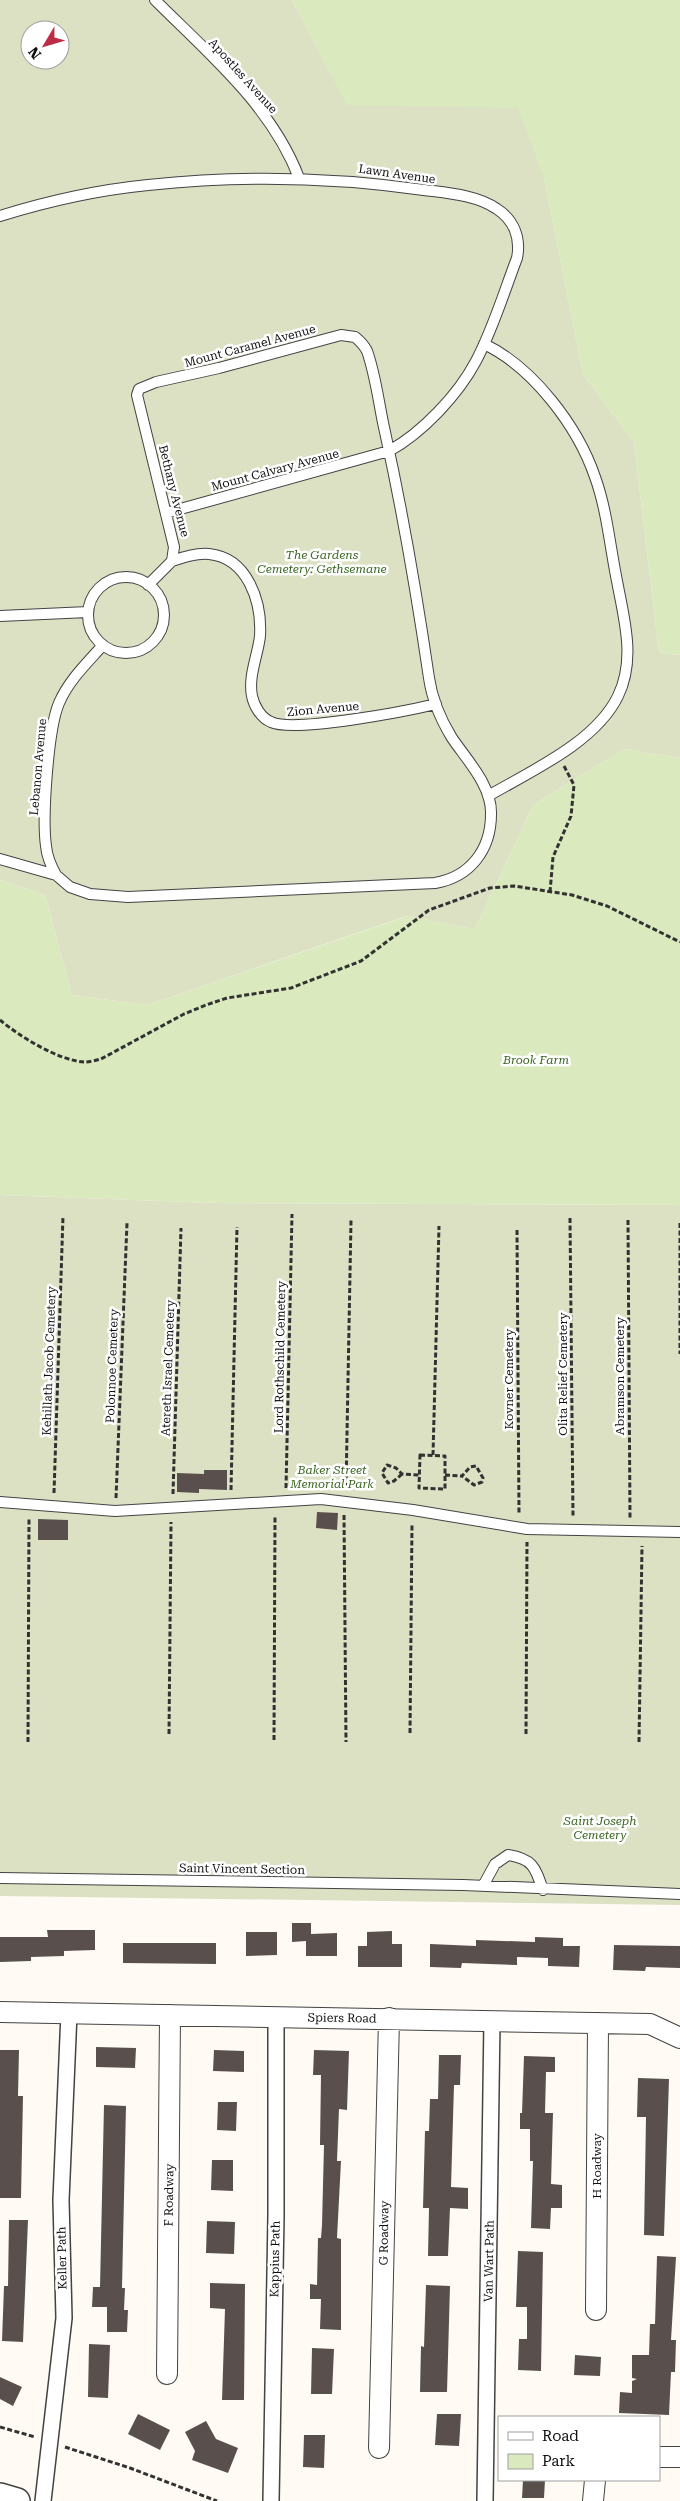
<svg xmlns="http://www.w3.org/2000/svg" width="680" height="2501" viewBox="0 0 680 2501" font-family="'Roboto Serif',serif">
<style>
.green{fill:#dae9be}
.cemetery{fill:#dce1c4;fill-rule:evenodd}
.building{fill:#59504d}
.lines{fill:none;stroke-linecap:round;stroke-linejoin:round}
.service-casing{stroke:#434343;stroke-width:12}
.pedestrian-casing{stroke:#434343;stroke-width:18}
.minor-casing{stroke:#434343;stroke-width:22}
.tertiary-casing{stroke:#434343;stroke-width:28}
.path{stroke:#323232;stroke-width:3;stroke-dasharray:5 2.5;stroke-linecap:butt}
.service{stroke:#fff;stroke-width:10}
.pedestrian{stroke:#fff;stroke-width:15}
.minor{stroke:#fff;stroke-width:20}
.tertiary{stroke:#fff;stroke-width:25}
.labels{text-anchor:middle;stroke-width:5;stroke-linejoin:round;paint-order:stroke}
.street-label{font-size:12px;fill:#101010;stroke:#fff}
.park-label{font-size:12px;font-style:italic;fill:#3a6721;stroke:#fff}
</style>
<rect width="100%" height="100%" fill="#fffbf4"/>
<path class="green" d="M292 0H680V655L659 653 634 442 583 374 544 178 342 105 331 75Z
M624 749 680 758V1205L216 1203 0 1195V880L45 895 72 995 147 1005 408 916 475 929 533 805Z"/>
<path class="cemetery" d="M0 0H292L347 105 518 108 544 178 583 374 634 442 659 653 680 655V758L624 749 533 805 475 929 407 916 147 1005 72 995 45 895 0 880ZM30 30H60V60H30Z
M0 1195 216 1203 680 1205V1905L0 1896Z"/>
<path class="building" d="M204 1470H227V1490L199 1489V1493L177 1492V1473L204 1474Z
M317 1512 338 1513 337 1530 316 1528Z
M38 1519 68 1520V1540H38Z
M292 1923H311V1934L337 1933V1956H306V1941L292 1942Z
M47 1930H95V1950L64 1951V1956L31 1957V1961L0 1962V1937H48Z
M392 1931V1944H402V1967H358V1946H367V1932Z
M246 1932H277V1955L246 1956Z
M535 1937 563 1938V1946H580L579 1967 548 1966V1958L517 1957V1965L462 1963 461 1968 430 1967V1944L476 1946V1940L535 1942Z
M123 1943H216V1964L123 1963Z
M614 1945 680 1946V1968L646 1967 645 1971 613 1970Z
M96 2047 136 2048 135 2068 96 2067Z
M0 2050H19L18 2096H23L21 2198H0Z
M214 2050 244 2051V2072L213 2071Z
M314 2050 349 2051 347 2110 339 2109 337 2161H341L337 2238 341 2239V2330L320 2329 321 2299H310V2284L317 2285 318 2238H321L322 2225 324 2145H320L321 2075H313Z
M439 2055H461L460 2085H454L451 2187 468 2188V2209L450 2208 448 2256H428L429 2208H423L425 2131H429L430 2099H438Z
M524 2056 555 2057V2072H546L545 2113H553L551 2184 562 2185V2208H551L550 2229 531 2228 533 2161H530V2129H520V2113H522Z
M638 2078 669 2079 664 2236 644 2235 646 2117H637Z
M218 2102H237L236 2131 217 2130Z
M104 2105 126 2106 122 2288H125L124 2310H128L127 2332H107V2307H92L93 2287H100Z
M212 2160H233V2191L211 2190Z
M9 2220H28L23 2342 2 2341 4 2286H8Z
M207 2221 235 2222 234 2254 206 2253Z
M518 2251 543 2252 541 2371 518 2370 519 2339H527V2307H516Z
M657 2256 676 2257 671 2340H676L675 2372H671L669 2415 619 2413 620 2392 632 2393V2381L637 2379 632 2378V2355H649L650 2324H655Z
M210 2283 245 2284 244 2400H222L225 2309 210 2308Z
M426 2285 450 2286 447 2392H420L421 2346 424 2347Z
M89 2344 110 2345 108 2398 88 2397Z
M312 2348 334 2349 332 2394H311Z
M575 2355 601 2357 600 2376 574 2375Z
M0 2377 22 2387 13 2406 0 2399Z
M138 2414 170 2430 160 2450 128 2434Z
M437 2414H461L459 2446 435 2445Z
M206 2421 216 2439 238 2448 228 2473 192 2460 195 2451 185 2432Z
M304 2435H325L324 2468 303 2467Z
M523 2480H545L544 2498H522Z"/>
<g class="lines">
<g class="service-casing">
<path id="service" d="M155 0C208 53 272 106 299 178
M0 216C48 201 98 190 148 185 241 175 332 177 424 190 447 193 477 195 497 209 514 220 521 238 517 258 504 292 493 329 476 361 458 395 422 433 389 451L166 513
M484 344C533 367 578 427 595 477 607 510 610 547 617 581 624 619 636 659 618 696 596 742 531 771 488 796
M172 561C184 557 196 553 209 554 248 558 262 602 260 636 258 655 248 676 252 696 254 706 261 718 271 722 294 733 407 711 436 704
M88 615a38 38 0 1 1 76 0a38 38 0 1 1-76 0Z
M0 616 88 612
M0 859 56 875 70 887 90 894 128 897 435 883C470 877 491 850 491 814 492 786 467 760 452 738 441 720 432 699 429 678 417 596 403 514 385 432 379 406 376 376 367 351 364 345 360 341 355 337L341 335 219 368 156 382 139 389 137 395 174 547 172 561 148 585
M56 875C51 866 47 857 46 846 42 817 48 729 59 703 69 680 87 663 103 645
M0 1502 115 1511 321 1499 413 1510 527 1529 680 1532
M0 1878 463 1885 680 1894
M483 1886 495 1864 508 1855C533 1859 535 1867 543 1890"/>
</g>
<g class="pedestrian-casing">
<path id="pedestrian" d="M43 2501 64 2318 61 2200 69 2013
M271 2501 276 2216V2017
M485 2501 492 2021"/>
</g>
<g class="minor-casing">
<path id="minor" d="M0 2012 650 2024 680 2038
M596 2310 598 2023
M167 2374 170 2015
M379 2448 389 2018
M659 2457H680
M593 2501 595 2480"/>
</g>
<g class="tertiary-casing">
<path id="tertiary" d="M0 2496 17 2501"/>
</g>
<path class="path" d="M550 892 553 857 571 816 574 785 564 766
M0 1020C19 1036 59 1061 85 1062 90 1062 96 1060 101 1059L184 1014 206 1005 227 998 291 988 361 961 429 910 490 888 514 886 572 895 607 906 680 942
M570 1218 573 1517
M628 1220 630 1518
M680 1223V1354
M517 1230 519 1514
M420 1455 445 1456V1489L419 1488Z
M433 1455 439 1226
M402 1474 394 1481 388 1483 382 1473 387 1465 396 1468 402 1474 419 1475
M445 1475 462 1476 470 1467 476 1466 483 1478 482 1482 474 1485 462 1476
M286 1488 292 1214
M346 1488 351 1220
M231 1490 237 1227
M54 1493 63 1216
M173 1494 181 1228
M116 1498 127 1223
M344 1515 346 1742
M410 1733 412 1524
M169 1734 171 1522
M526 1734 527 1542
M274 1740 275 1515
M28 1742 29 1518
M639 1742 642 1546
M0 2427 35 2437
M65 2447 130 2468 217 2501"/>
<use href="#service" class="service"/>
<use href="#pedestrian" class="pedestrian"/>
<use href="#minor" class="minor"/>
<use href="#tertiary" class="tertiary"/>
</g>
<g class="labels">
<g class="street-label">
<text transform="translate(243 76) rotate(48)" y="4">Apostles Avenue</text>
<text transform="translate(397 174) rotate(8)" y="4">Lawn Avenue</text>
<text transform="translate(250 346) rotate(-15)" y="4">Mount Caramel Avenue</text>
<text transform="translate(275 470) rotate(-15)" y="4">Mount Calvary Avenue</text>
<text transform="translate(174 491) rotate(76)" y="4">Bethany Avenue</text>
<text transform="translate(323 709) rotate(-5)" y="4">Zion Avenue</text>
<text transform="translate(38 767) rotate(-85)" y="4">Lebanon Avenue</text>
<text transform="translate(280 1357) rotate(-89)" y="4">Lord Rothschild Cemetery</text>
<text transform="translate(49 1361) rotate(-88)" y="4">Kehillath Jacob Cemetery</text>
<text transform="translate(112 1366) rotate(-88)" y="4">Polonnoe Cemetery</text>
<text transform="translate(168 1368) rotate(-88)" y="4">Atereth Israel Cemetery</text>
<text transform="translate(563 1374) rotate(-90)" y="4">Olita Relief Cemetery</text>
<text transform="translate(620 1376) rotate(-90)" y="4">Abramson Cemetery</text>
<text transform="translate(509 1379) rotate(-90)" y="4">Kovner Cemetery</text>
<text transform="translate(242 1869) rotate(1)" y="4">Saint Vincent Section</text>
<text transform="translate(342 2018) rotate(1)" y="4">Spiers Road</text>
<text transform="translate(597 2166) rotate(-90)" y="4">H Roadway</text>
<text transform="translate(169 2195) rotate(-89)" y="4">F Roadway</text>
<text transform="translate(384 2233) rotate(-89)" y="4">G Roadway</text>
<text transform="translate(62 2258) rotate(-91)" y="4">Keller Path</text>
<text transform="translate(275 2259) rotate(-89)" y="4">Kappius Path</text>
<text transform="translate(489 2261) rotate(-89)" y="4">Van Wart Path</text>
</g>
<g class="park-label">
<text x="322" y="559">The Gardens<tspan x="322" dy="14">Cemetery: Gethsemane</tspan></text>
<text x="536" y="1064">Brook Farm</text>
<text x="332" y="1474">Baker Street<tspan x="332" dy="14">Memorial Park</tspan></text>
<text x="600" y="1825">Saint Joseph<tspan x="600" dy="14">Cemetery</tspan></text>
</g>
</g>
<rect x="498" y="2416" width="162" height="65" fill="#ffffff" stroke="#9f9f9f"/>
<rect x="508" y="2432" width="25" height="8" fill="#ffffff" stroke="#9f9f9f"/>
<text x="542" y="2441" font-size="15" fill="#101010">Road</text>
<rect x="508" y="2454" width="25" height="15" fill="#dae9be" stroke="#9f9f9f"/>
<text x="542" y="2466" font-size="15" fill="#101010">Park</text>
<g transform="translate(45 45) rotate(232)"><circle r="24" fill="#ffffff" stroke="#9f9f9f"/>
<path d="M0-4L9 19L0 12L-9 19Z" fill="#bd2c47"/>
<text y="-8" font-size="14" font-weight="bold" text-anchor="middle" fill="#101010">N</text>
</g>
</svg>
